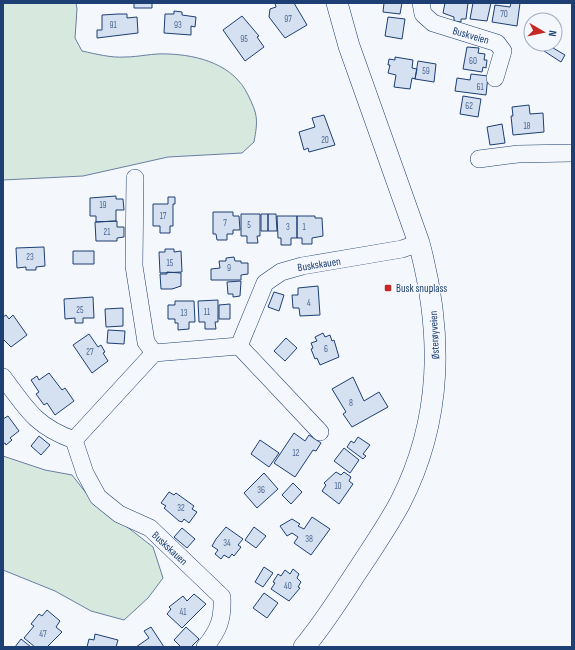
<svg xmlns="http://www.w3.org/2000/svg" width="575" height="650" viewBox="0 0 575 650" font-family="'Sofia Sans Condensed',sans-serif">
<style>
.green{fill:#d7e8df;stroke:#687fa3}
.building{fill:#d5e0f0;stroke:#1d3f73}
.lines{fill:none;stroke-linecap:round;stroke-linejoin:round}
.minor-casing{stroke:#1d3f73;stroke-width:18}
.major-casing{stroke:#1d3f73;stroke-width:22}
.minor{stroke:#f4f7fb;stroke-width:17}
.major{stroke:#f4f7fb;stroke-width:21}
.poi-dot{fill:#c62828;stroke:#f4f7fb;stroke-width:1.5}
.labels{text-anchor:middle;stroke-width:3;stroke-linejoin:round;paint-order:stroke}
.number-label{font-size:9px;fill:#4b6792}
.street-label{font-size:11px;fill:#1d3f73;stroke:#f4f7fb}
.poi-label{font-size:11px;fill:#1d3f73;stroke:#f4f7fb;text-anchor:start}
</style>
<rect width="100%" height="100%" fill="#f4f7fb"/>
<path class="green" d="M3 3H76L77 9 75 38 82 51C96 54 111 58 125 57 139 57 153 53 168 54 199 55 234 65 248 95 258 115 258 120 254 142L242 153 168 157 83 176 3 180Z
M3 456 45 470 72 475 90 498 153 547 163 578 148 598 124 620 91 611 55 591 3 570Z"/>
<path class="building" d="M134 3H152V8H134Z
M275 3H294L307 25 285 38 269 17 270 9 276 7Z
M384 3H402L400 14 383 12Z
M445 3H468L466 19H461V22L454 21V17L443 13Z
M473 3H491L487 21 470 19Z
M511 3H520L517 26 492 22 495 5 510 7Z
M174 11 182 12V15L196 17 195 27 191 26V35L164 33 165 14H174Z
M118 14H127V18L137 17 138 33 97 38V30H102V15Z
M242 16 259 36 257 37 264 47 245 61 223 30Z
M388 17 405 19 402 39 385 36Z
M548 45 565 55 561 62 544 51Z
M467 47 479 48 478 53 485 54 484 60H487L486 68 483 67 482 72 463 69Z
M395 57 413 60 412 68 417 69 415 79 412 78 410 89 394 87 396 75 388 73 390 65H388L389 59 395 60Z
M418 61 436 64 434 82 415 79Z
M471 74 488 76 486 95 455 91 457 78 470 80Z
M463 96 481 99 478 117 460 114Z
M529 105 530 114 543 113 544 132 513 135 511 116H513L512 107Z
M324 115 335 145 309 152 308 148 304 150 299 132 315 127 312 118Z
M502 124 505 143 490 145 487 127Z
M116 196V199H123L124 210H116V221L96 222V216H90V198Z
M168 197H175V204H173V226H170V233H160V226H153V204H168Z
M213 212H233V216H239L240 230H233V234H227V240H217L216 234H213Z
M241 214H260V236H257L258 243H247V236H241Z
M261 214H268V231H261Z
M268 214H276L277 231H268Z
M277 216H297V238H291V245H281V238H278Z
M297 216H315V218H322L323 236 312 238V244H302V238H297Z
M117 221V227H124V237L117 238V241H96L95 222Z
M44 247 45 266 36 267V270H26V267L17 268 16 248Z
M165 249H174V252L181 251 182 272 160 273 159 252H165Z
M73 251H94V264H73Z
M234 257 235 261H241V263H248V274L241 275V280H211V269L220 268 219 261H226V258Z
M167 272 181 273V286L172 289H161L160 274H167Z
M241 281 240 296 233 297V294H228L227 282Z
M318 286 320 315 300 316 299 308H293L292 295H298V288Z
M274 292 284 295 279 311 268 307Z
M93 297 94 318H83V323H75V318L65 319 64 299Z
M218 300V322H215L216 329H205V322H199L198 301Z
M175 301H194L195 322H189V329L178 330V323H175V319H168V305H175Z
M230 304V319H219V305Z
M123 308V326L106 327 105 309Z
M6 315 9 319 13 315 27 335 11 347 3 339V317Z
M108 330 125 331 124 344 107 343Z
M323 333 325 337 330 335 332 341 334 340 339 357 320 365 317 358 315 359 311 349 313 348 311 343 317 341 315 337Z
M89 334 98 347 101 345 105 352 103 353 108 361 92 373 73 345Z
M286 338 297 348 285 361 274 351Z
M49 373 62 390 65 388 74 401 55 415 47 403 44 405 36 394 39 392 31 380 37 376 39 380Z
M353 377 364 401 379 392 388 407 352 427 343 414 346 412 332 389Z
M8 416 19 431 10 438 12 440 6 445 5 443 3 444V419Z
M294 433 305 441 309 435 321 443 316 451 313 450 295 477 274 463Z
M39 436 50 445 41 455 31 446Z
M358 437 370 445 363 454 366 456 363 459 347 447 351 441 354 443Z
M260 440 279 453 269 467 251 454Z
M344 448 359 460 350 473 334 461Z
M336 472 341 475 344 472 351 477 349 481 353 484 339 504 322 491 326 485 324 483Z
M264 473 278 489 257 508 244 493Z
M293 483 302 492 291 504 282 495Z
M169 492 174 495 176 493 194 506 192 509 197 512 189 523 184 519 182 522 179 521 164 508 166 506 161 503Z
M312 517 330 529 311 555 294 543 298 537 292 533 287 536 280 526 292 519 300 524 298 526 304 529Z
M226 527 243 539 238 545 241 547 234 556 232 554 229 558 224 555 221 559 215 554 218 550 212 546 216 539Z
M254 527 266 536 256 548 245 540Z
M182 528 195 539 187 548 174 537Z
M264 567 273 573 263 587 255 582Z
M293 569 299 574 297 578 301 582 298 587 300 588 289 601 271 589 275 583 273 582 278 574 281 576 285 570 290 574Z
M264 593 278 603 267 618 253 608Z
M194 594 206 604 182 628 167 614 171 609 169 607 183 596 187 601Z
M47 610 60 621 56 627 62 632 47 647H35L24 638 34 626 31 624 39 614 42 616Z
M151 627 164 647H136L149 638 144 631Z
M186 627 199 639 191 647H181L174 640Z
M95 634 118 640 116 647H87L89 639 94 640Z
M21 639 31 647H15Z"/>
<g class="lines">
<g class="minor-casing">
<path id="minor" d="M421 3 423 14 433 23 497 43 503 51 495 78
M479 159 518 154 572 153
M135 178 134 266 146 342 154 353 239 346 265 283 281 272 302 266 402 249 419 243
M239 346 320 432
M154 353 74 440 85 473 98 497 119 514 150 528 222 597C223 619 219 630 205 647
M3 377C26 408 35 426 74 440"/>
</g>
<g class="major-casing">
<path id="major" d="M304 647C325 622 342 594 360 567 374 546 388 525 400 503 443 419 443 332 419 243L349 46 337 3"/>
</g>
<use href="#minor" class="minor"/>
<use href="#major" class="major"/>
</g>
<rect class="poi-dot" x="384" y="284" width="8" height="8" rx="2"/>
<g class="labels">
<g class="number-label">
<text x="504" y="17">70</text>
<text x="288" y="22">97</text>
<text x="113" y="28">91</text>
<text x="178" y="28">93</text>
<text x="244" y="42">95</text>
<text x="473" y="64">60</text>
<text x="426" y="74">59</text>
<text x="480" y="90">61</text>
<text x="469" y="109">62</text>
<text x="527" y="129">18</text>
<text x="325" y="143">20</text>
<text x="103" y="208">19</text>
<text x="163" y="219">17</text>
<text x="225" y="226">7</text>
<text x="249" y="228">5</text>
<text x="288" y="230">3</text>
<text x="304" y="230">1</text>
<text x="107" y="235">21</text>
<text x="30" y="260">23</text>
<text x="170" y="266">15</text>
<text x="229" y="271">9</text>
<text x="309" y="306">4</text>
<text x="80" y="313">25</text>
<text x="207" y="315">11</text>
<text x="184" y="316">13</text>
<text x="326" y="352">6</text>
<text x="90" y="355">27</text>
<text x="351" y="406">8</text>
<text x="296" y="456">12</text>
<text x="338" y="489">10</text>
<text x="261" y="493">36</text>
<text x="181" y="511">32</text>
<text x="309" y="542">38</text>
<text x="227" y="546">34</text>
<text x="288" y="589">40</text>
<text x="183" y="615">41</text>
<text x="43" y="637">47</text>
</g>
<g class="street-label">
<text transform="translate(471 35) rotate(16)" y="4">Buskveien</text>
<text transform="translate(319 264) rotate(-9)" y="4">Buskskauen</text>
<text transform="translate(434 335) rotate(-93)" y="4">Østerøyveien</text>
<text transform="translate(170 548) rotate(43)" y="4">Buskskauen</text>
</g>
<g class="poi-label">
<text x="396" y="292">Busk snuplass</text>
</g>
</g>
<rect width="575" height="650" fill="none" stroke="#1d3f73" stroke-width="8"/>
<g transform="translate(543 32) rotate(99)"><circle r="19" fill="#f4f7fb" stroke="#9eadc5"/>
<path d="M0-3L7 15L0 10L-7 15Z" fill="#c62828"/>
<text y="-6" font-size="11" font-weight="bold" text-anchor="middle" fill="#1d3f73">N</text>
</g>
</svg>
